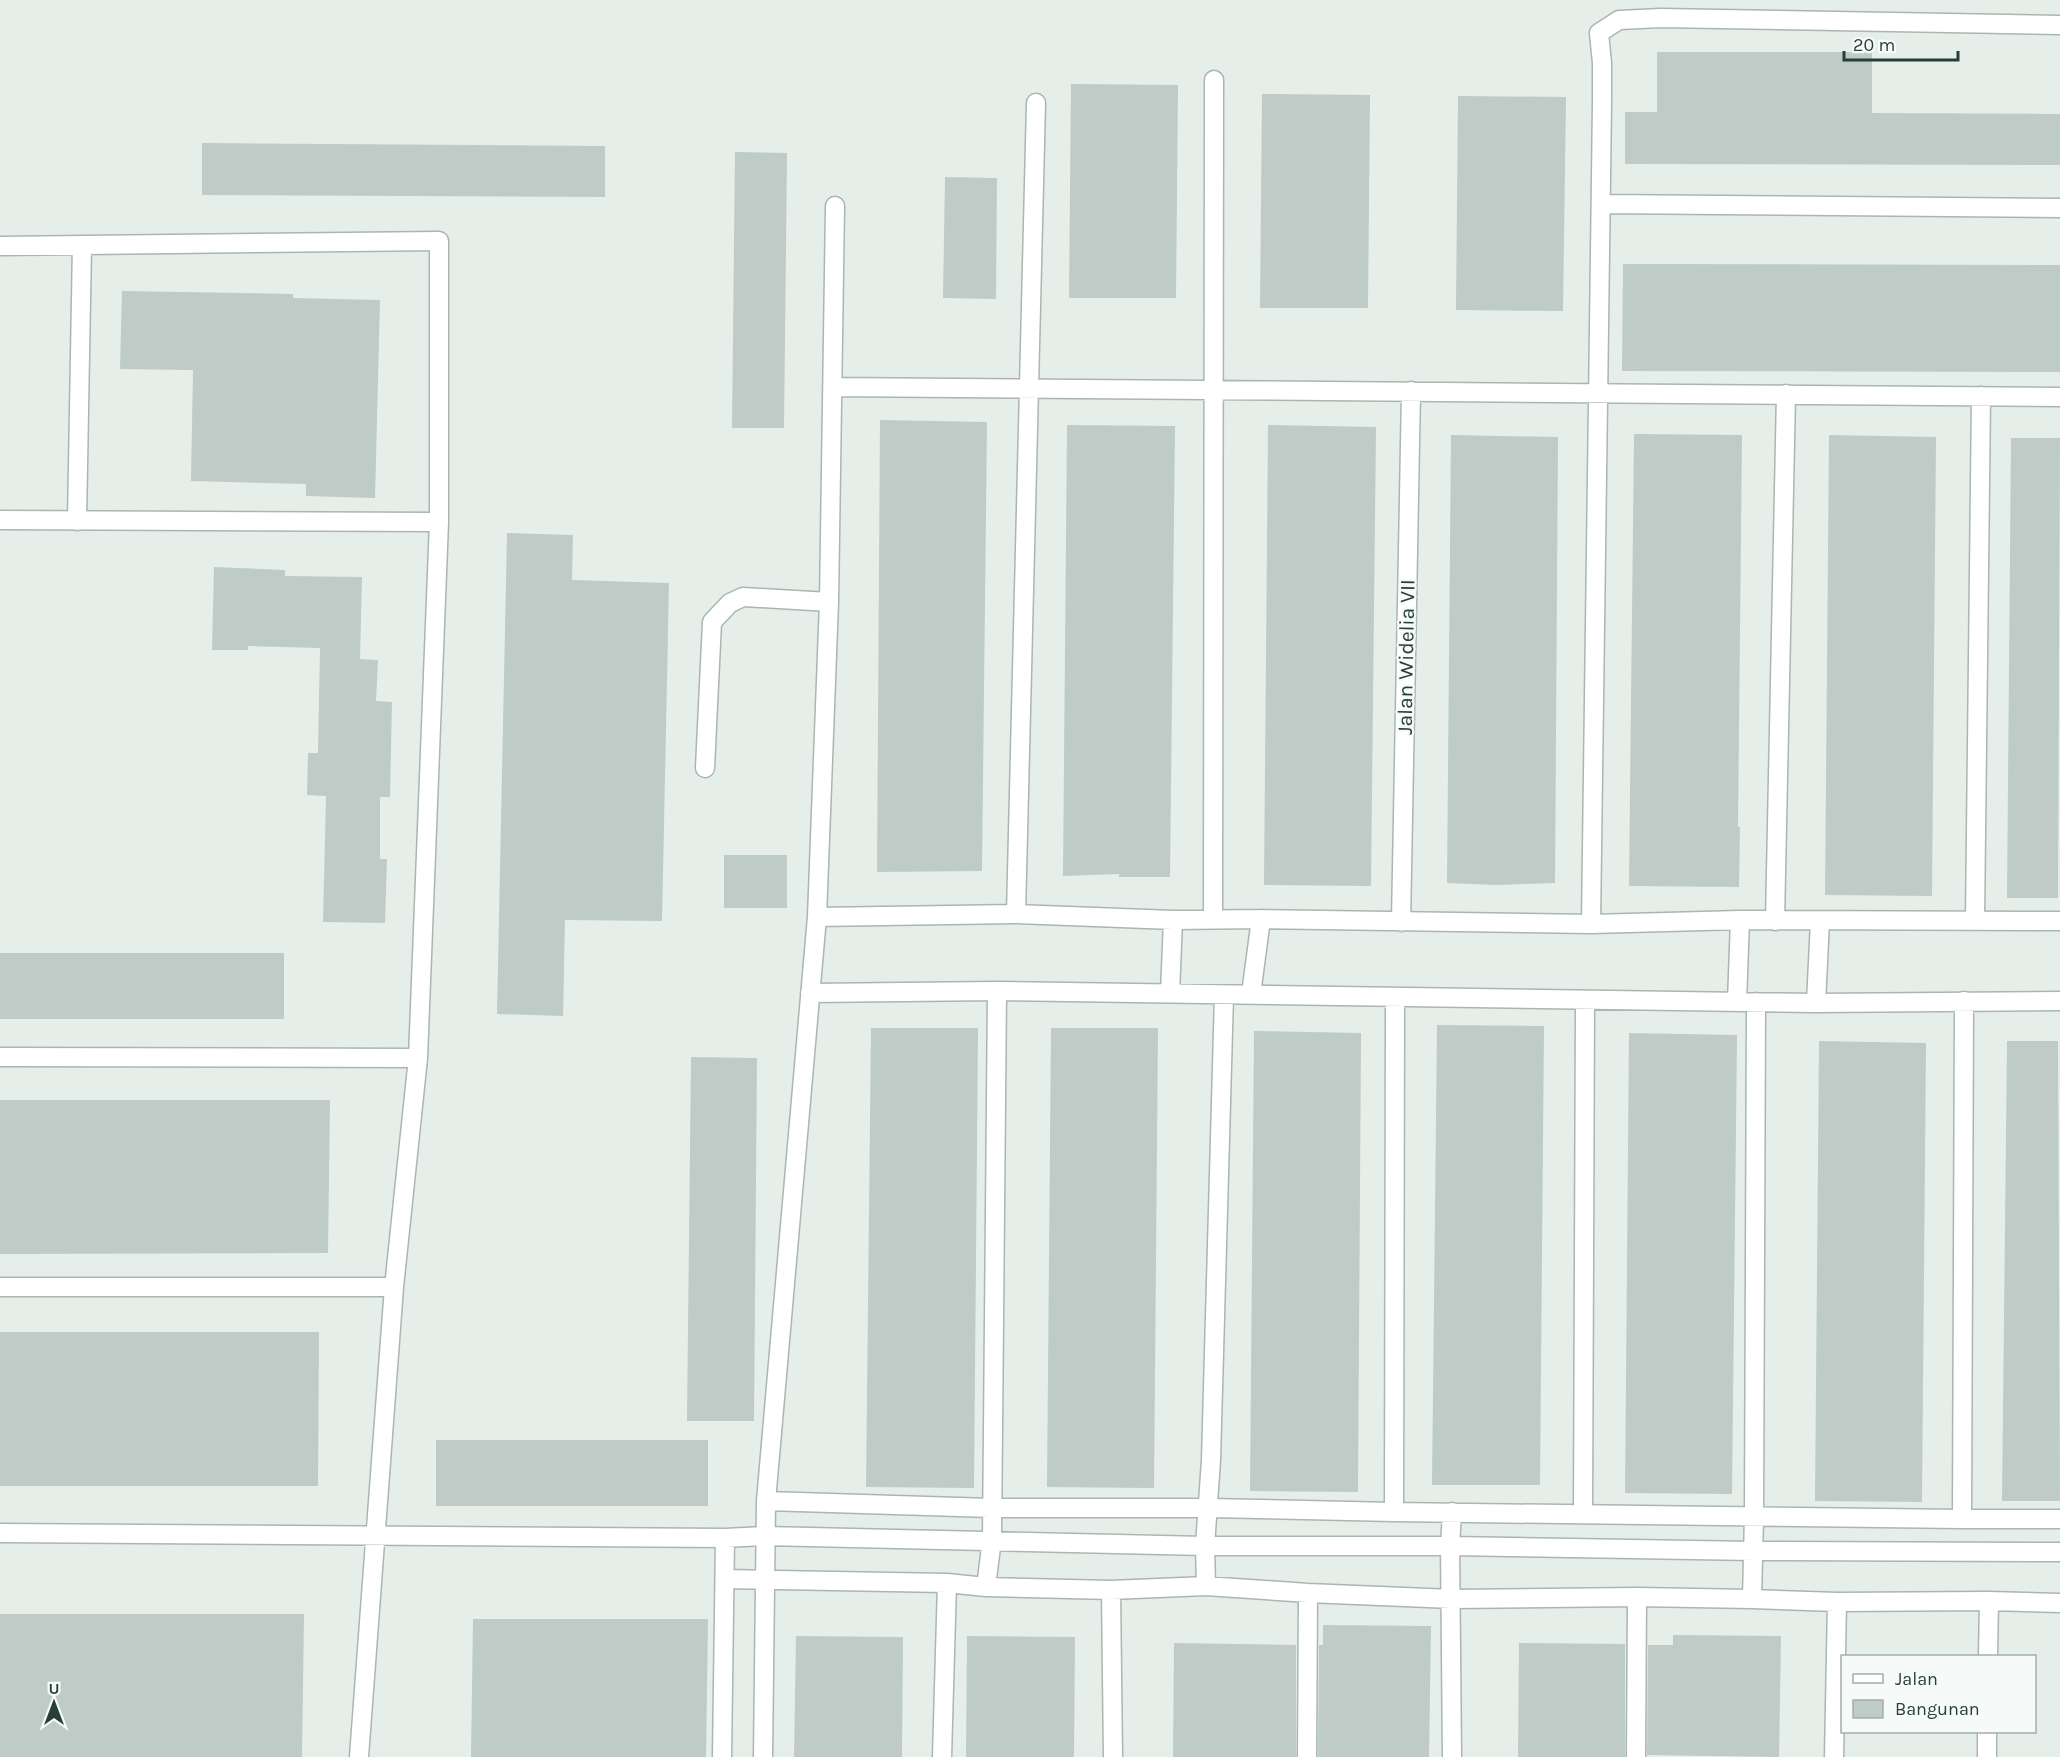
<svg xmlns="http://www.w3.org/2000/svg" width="2060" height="1757" viewBox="0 0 2060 1757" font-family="Karla,sans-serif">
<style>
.building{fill:#becbc6}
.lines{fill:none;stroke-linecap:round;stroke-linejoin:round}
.minor-casing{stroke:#a9b6b1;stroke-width:21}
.minor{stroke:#fff;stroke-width:18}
.labels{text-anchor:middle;stroke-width:4.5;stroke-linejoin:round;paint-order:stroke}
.street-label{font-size:21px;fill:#263f38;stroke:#f6faf8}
</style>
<rect width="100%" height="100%" fill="#e6eeea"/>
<path class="building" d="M1657 52H1872V113L2060 114V165L1625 164V112H1657Z
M1071 84 1178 85 1176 298H1069Z
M1262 94 1370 95 1368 308H1260Z
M1458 96 1566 97 1563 311 1456 310Z
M202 143 605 146V197L202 195Z
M735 152 787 153 784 428H732Z
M945 177 997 178 996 299 943 298Z
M1623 264 2060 265V372L1622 371Z
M122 291 293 294V298L380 300 375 498 306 496V484L191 481 193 370 120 369Z
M880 420 987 422 982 871 877 872Z
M1067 425 1175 426 1170 877H1119V874L1063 876Z
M1268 425 1376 427 1371 886 1264 885Z
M1634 434 1742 435 1738 827H1740L1739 887 1629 886Z
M1451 435 1558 437 1555 883 1496 885 1447 883Z
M1829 435 1936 437 1932 896 1825 895Z
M2011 438H2060L2058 898H2007Z
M507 533 573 535 572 580 669 583 662 921 565 920 563 1016 497 1014Z
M214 567 285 570V576L362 577 360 659 378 660 376 701 392 702 390 797H380V859H387L385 923 323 922 326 796 307 795 308 753H318L320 648 248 646V650H212Z
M724 855H787V908H724Z
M0 953H284V1019H0Z
M1437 1025 1544 1026 1540 1485H1432Z
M871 1028H978L974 1488 866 1487Z
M1051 1028H1158L1154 1488 1047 1487Z
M1254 1031 1361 1033 1358 1492 1250 1491Z
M1629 1033 1737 1035 1732 1494 1625 1493Z
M1819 1041 1926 1043 1922 1502 1815 1501Z
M2007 1041H2058L2060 1501H2002Z
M691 1057 757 1058 754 1421H687Z
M0 1100H330L328 1253 0 1254Z
M0 1332H319L318 1486H0Z
M436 1440H708V1506H436Z
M0 1614H304L302 1757H0Z
M473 1619H708L706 1757H471Z
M1323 1625 1431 1626 1429 1757H1318L1319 1645H1323Z
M1673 1635 1781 1636 1779 1757 1647 1755 1648 1645H1673Z
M796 1636 903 1637 902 1757H794Z
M967 1636 1075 1637 1074 1757H966Z
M1174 1643 1296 1645V1757H1173Z
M1519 1643 1625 1644V1757H1518Z"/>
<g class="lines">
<g class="minor-casing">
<path id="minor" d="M1601 204 2060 208
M0 246 439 241V522L418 1058 394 1287 359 1757
M833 387 2060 397
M0 520 439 522
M77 521 82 245
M705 768 712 622 730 603 743 597 829 602
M1016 914 1036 103
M817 917 1016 914 1173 920 1261 919 1591 924 1740 920 2060 921
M1213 920 1214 80
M1975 920 1981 396
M1775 921 1786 394
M1401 922 1411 391
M1591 924 1602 103V63L1599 33 1619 20 1661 18 2060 25
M810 993 997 991 1816 1003 2060 1001
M1170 993 1173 920
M1251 994 1261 919
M1737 1002 1740 920
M1816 1003 1820 921
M0 1057 418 1058
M0 1287H394
M766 1501 991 1508H1209L1394 1512 1962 1519H2060
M1394 1512 1395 997
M1452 1512 1450 1546 1452 1757
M1583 1514 1585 1000
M1962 1519 1964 1001
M0 1533 725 1538 765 1536 1205 1546H1450L1754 1551 2060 1552
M725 1579 947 1583 986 1587 1111 1590 1206 1586 1308 1593 1452 1599 1637 1597 1752 1599 1837 1602 1989 1601 2060 1603
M1206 1586 1205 1546 1211 1460 1224 995
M986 1587 992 1539 997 991
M1111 1590 1113 1757
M1752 1599 1754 1516 1756 1002
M1988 1656 1989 1601
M722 1757 725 1538
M763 1757 766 1501 817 917 829 602 835 206
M942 1757 947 1583
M1307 1757 1308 1593
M1636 1757 1637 1597
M1834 1757 1837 1602
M1987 1757V1732"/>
</g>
<use href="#minor" class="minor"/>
</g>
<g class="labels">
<g class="street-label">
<text transform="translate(1406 657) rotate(-89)" y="7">Jalan Widelia VII</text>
</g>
</g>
<rect x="1841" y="1655" width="195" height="78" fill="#f6faf8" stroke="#a3afab" stroke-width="1.5"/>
<rect x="1853" y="1674" width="30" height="9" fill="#ffffff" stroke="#a3afab" stroke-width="1.5"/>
<text x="1895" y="1685" font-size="18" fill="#263f38">Jalan</text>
<rect x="1853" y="1700" width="30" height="18" fill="#becbc6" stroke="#a3afab" stroke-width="1.5"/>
<text x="1895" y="1715" font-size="18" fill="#263f38">Bangunan</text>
<g transform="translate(54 1703)" stroke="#f6faf8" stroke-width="4.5" paint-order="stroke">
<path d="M0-4.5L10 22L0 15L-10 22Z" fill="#263f38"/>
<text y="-9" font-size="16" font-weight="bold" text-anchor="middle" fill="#263f38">U</text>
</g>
<path d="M1844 51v9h114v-9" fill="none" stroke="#263f38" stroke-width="3"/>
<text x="1853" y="51" font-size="18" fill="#263f38" stroke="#f6faf8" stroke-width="4.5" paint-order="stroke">20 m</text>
</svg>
